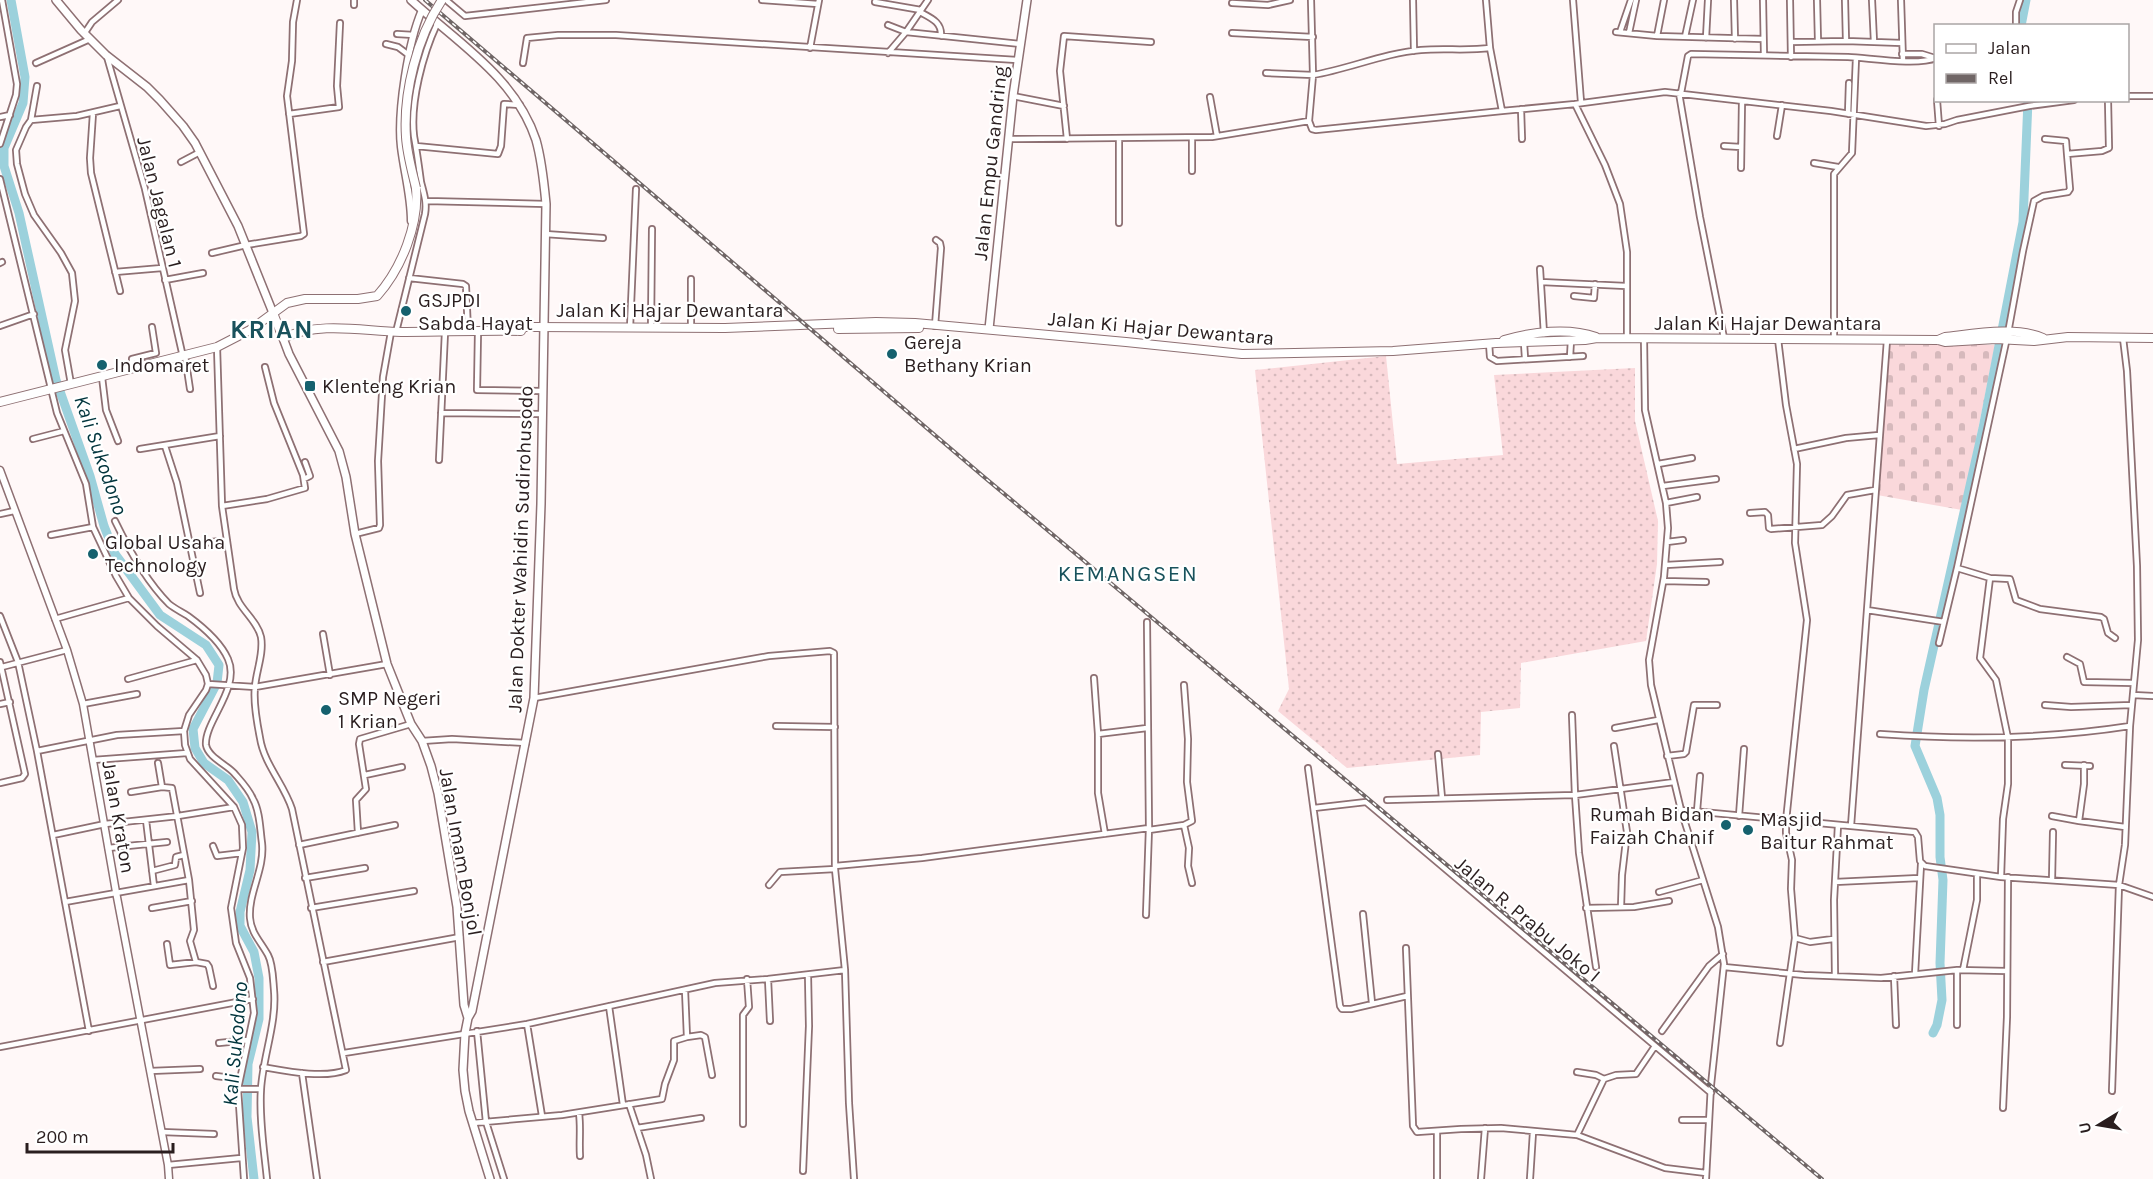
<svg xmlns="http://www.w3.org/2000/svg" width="2153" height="1179" viewBox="0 0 2153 1179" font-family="Karla,sans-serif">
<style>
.grass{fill:url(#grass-dots)}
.cemetery{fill:url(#cemetery-stones)}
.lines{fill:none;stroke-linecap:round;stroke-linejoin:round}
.river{stroke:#9cd1dc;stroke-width:9}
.minor-casing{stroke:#8e7073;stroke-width:8}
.tertiary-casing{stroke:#8e7073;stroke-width:9}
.secondary-casing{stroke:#8e7073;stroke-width:10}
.primary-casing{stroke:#8e7073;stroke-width:10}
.minor{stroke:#fff;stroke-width:4.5}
.tertiary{stroke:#fff;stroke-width:6}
.secondary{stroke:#fff;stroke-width:7}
.primary{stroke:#fff;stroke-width:8}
.rail-casing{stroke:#706666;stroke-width:4}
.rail{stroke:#fff;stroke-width:1.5;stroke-dasharray:4.5;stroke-linecap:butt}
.primary-bridge-casing{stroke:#8e7073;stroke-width:10;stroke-linecap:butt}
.primary-bridge{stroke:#fff;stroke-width:8}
.poi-dot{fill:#15616e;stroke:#fff;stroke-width:2}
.labels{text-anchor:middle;stroke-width:4.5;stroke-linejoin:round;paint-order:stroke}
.street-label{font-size:20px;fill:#2a1e1f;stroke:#fff}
.poi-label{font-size:20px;fill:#2a1e1f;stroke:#fff;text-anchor:start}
.water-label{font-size:21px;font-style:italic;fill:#00343c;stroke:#fff}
.quarter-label{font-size:22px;letter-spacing:1.5px;fill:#19525c;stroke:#fff}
.district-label{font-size:26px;font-weight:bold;letter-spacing:1.5px;fill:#19525c;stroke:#fff}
</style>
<defs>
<pattern id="grass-dots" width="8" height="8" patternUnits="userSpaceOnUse" patternTransform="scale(1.5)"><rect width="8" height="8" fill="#fad8db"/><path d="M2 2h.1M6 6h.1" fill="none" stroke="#d6b9bc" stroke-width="1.8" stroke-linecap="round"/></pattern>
<pattern id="cemetery-stones" width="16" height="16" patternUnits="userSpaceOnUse" patternTransform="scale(1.5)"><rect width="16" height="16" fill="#fad8db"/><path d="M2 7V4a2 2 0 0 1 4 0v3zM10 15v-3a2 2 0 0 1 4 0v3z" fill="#d6b9bc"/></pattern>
</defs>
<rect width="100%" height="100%" fill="#fff8f8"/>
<path class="grass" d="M1386 356 1397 464 1503 455 1494 375 1635 368V421L1658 521 1657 564 1646 641 1521 663 1520 708 1481 712 1480 755 1347 768 1278 711 1289 689 1255 370Z"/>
<path class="cemetery" d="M1889 345H1995L1962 510 1877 495Z"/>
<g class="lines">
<path class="river" d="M11 0 25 77 23 103 4 148V166L19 213 56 380 90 476 104 526 115 554 160 615 206 645 219 665 217 683 193 729 195 748 204 763 228 780 243 802 252 832 250 870 240 912V926L254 952 259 978V1019L248 1064 247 1117 254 1179
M2021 26 2026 0
M1933 1033 1937 1025 1942 1000 1940 963 1943 880 1940 857V815L1937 798 1915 746 1924 690 1983 428 2023 222 2028 100"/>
<g class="minor-casing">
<path id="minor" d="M354 0V5
M446 0 465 16 606 0
M762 0 818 4
M1413 0 1414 51
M1486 0 1490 48
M1573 0 1581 102
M1734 0 1735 39
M1763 0 1764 55
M1790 0 1791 57
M1817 0 1818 41
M1845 0 1846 41
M1872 0 1874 42
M1901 0 1903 61
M875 2 921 10
M1232 3 1268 5 1290 0
M920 12C931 18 942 22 941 36
M888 25 906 32 1020 44
M2016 26V12L2020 0
M1616 32 1657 36 1763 39
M1620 32 1631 0
M1232 33 1313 37
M1629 33 1636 0
M84 34 92 22 118 0
M397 34 414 35
M1657 36 1664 0
M1685 37 1693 0
M1706 38 1708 0
M1791 42 1846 41 1902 43
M386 44 398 47 410 56
M810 48 819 0
M888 53 906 32 928 0
M1902 54H1922L1935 58
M107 57 145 189 183 357
M36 63 90 39
M523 63 527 38 558 35H616L1017 60
M1266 73 1313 75 1311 0
M37 86 31 120 26 127 16 150 17 164 25 194 34 215 61 253 72 273 75 301 65 350 71 384
M1679 93 1700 217 1724 338
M1681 93 1688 56 1691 54C1743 55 1796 56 1848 57 1870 58 1917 66 1936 58
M1013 96 1064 106
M2128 96H2153
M1210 97 1217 136
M1937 100 1939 126
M1575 104 1665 92 1831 111 1926 126 1945 124 1957 120 2029 106 2074 100
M1521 109 1522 139
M93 113 90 158 91 173 120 291
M289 114 339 107 337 86 340 23
M1848 114 1849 83
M0 117 10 115
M31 120 77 116 120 106
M1309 121 1312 129 1316 130 1502 111
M1777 136 1782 105
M1192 138V171
M1009 139 1212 137 1309 121 1313 75C1349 69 1384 53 1421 50 1444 48 1467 51 1490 48L1502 111 1575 104 1605 165 1620 204 1627 252V339
M1067 139 1060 71 1064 36 1151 42
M1119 139V223
M2045 139 2066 141 2067 154
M0 144 16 95 17 84 2 0
M416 146 498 154 501 146 504 104 520 105
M1724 146 1741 147
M181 162 200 152
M1814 163 1838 167
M1741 168 1742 101
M0 179 57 413 86 484 93 527 116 576 129 598 157 626 197 660 206 675 208 684 206 690 189 715 184 731 185 745 190 759 234 807 242 825 243 848 231 908 236 943 250 978 254 1013 238 1089 244 1179
M427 201 546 204
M545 234 603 238
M212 253 246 245 301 236 304 234 287 96 292 61 293 22 297 0
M0 263 2 262
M1540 269 1544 334
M115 272 162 268
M409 278 463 284 466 286 468 332
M691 279V328
M165 280 203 273
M1541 282 1626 286
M1574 296 1594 298 1595 284
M0 326 34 314
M935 326 941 248 940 243 936 240
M630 328 636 189
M651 328 652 229
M396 332 425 214C427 202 424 194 421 182 419 167 417 152 414 136 410 102 423 54 437 24
M478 332 477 390 542 391
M1644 339 1645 410 1666 503 1668 528 1664 577 1649 660 1651 685 1681 810 1718 927 1724 964 1711 1085 1706 1179
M1778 339 1786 405 1797 464 1795 543 1807 620 1786 821V833L1792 860 1791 889 1795 938 1780 1043
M1834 340V174L1852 153 1856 58
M1489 343 1490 357 1497 361 1583 356
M1524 343 1525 358
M217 347 222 506 234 589C237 608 257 619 261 637 264 654 256 671 255 687 253 703 257 723 260 738 264 764 284 784 292 809L346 1070C324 1079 286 1071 263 1067
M185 356 190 389
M1570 357 1571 340
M133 368 132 359 156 353 152 327
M102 377 106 410 118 441
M441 413 542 414
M33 439 64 431
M165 446 177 483 200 593
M140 449 220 436
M1794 449 1846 438 1879 435
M439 460 445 332
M1658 464 1692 458
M304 479 310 476 305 462
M1663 486 1716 479
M1666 503 1697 497
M222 506 267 499 305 488 303 475 274 403 265 367
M1750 513 1765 512 1768 515 1769 528 1771 529 1822 525 1832 516 1847 495 1875 490
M0 514 14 511
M115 521C129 550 146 581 169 604 175 609 182 612 188 616 203 627 221 643 228 659 241 688 204 722 206 745 208 757 227 765 234 773 241 781 249 789 253 799 260 811 260 829 262 843 265 869 248 893 250 918 251 933 261 942 268 955 273 964 273 979 274 990 277 1023 263 1056 261 1089 259 1118 264 1149 267 1179
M355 534 379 528 380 525 378 461 383 377 391 332
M51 535 93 527
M1667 542 1683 540
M204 543 227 540
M1666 565 1720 562
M1990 578 2010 579 2016 600 2040 609 2101 617 2104 619 2108 633 2115 638
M1664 581 1706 582
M1867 610 1944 622
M0 616 18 662 37 751 89 1031
M55 619 129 598
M323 634 330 675
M1939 643 1957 568
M2067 657 2080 664 2084 682 2134 683
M0 662 25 774 22 778 0 783
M2 667 67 650
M1094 678 1098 734V793L1105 834
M128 679 197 660
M208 684 255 687 387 664
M2133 695 2153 696
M534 698 769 656 830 651 834 653 835 869 845 970 849 1103 854 1179
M0 704 10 702
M83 704 137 694
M2045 705 2071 707 2132 705
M1572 715 1575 795 1579 853 1596 967
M776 726 835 727
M1615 728 1658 720
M1098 734 1147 728
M1880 734C1964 740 2047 739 2130 726
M422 741 452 739 526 743
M1614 746 1627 832 1622 875 1621 907
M37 751 117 735 184 731
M1438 754 1442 798
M1667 756 1684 754 1686 752 1694 705H1717
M93 760 187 753
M158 763 162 787
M2065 765 2090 766
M1308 768 1340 1006 1342 1009H1351L1407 996
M365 775 402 767
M131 792 162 787 172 788 189 880 194 930 190 941 196 962
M1387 800 1575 795 1674 782
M1314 808 1366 802 1711 1093
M1681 810 1915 832 1918 837 1920 861 1925 866 2001 877 2119 885 2153 897
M1697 811 1700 776
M1739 816 1744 749
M2052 816 2079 821 2125 827
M146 820 154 886
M2079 821 2084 784V765
M1184 825 1189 848 1188 866 1192 883
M1851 826 1887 340
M1149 830 1184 825 1192 821 1187 782 1188 739 1184 685
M358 833 356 800 366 789 359 744 360 739 411 724
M53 835 105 824 178 816 234 807
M299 845 395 825
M213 846 217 856 242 853
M108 848 167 842
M835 866 922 858 1149 828
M152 871 175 865 176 857 184 855
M2001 877 2003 819 2008 784V738L1996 680 1980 658 1990 578 1957 568 2008 333 2023 251 2034 201 2043 196 2068 192 2070 189 2067 154 2102 151 2109 148 2108 100
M305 878 365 868
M2052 880 2053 832
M1835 882 1919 878
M769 885 780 872 835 869
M1659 892 1703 880
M65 902 189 880
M152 908 192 901
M311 908 414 891
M1586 908 1634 907 1669 901
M1363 914 1372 1003
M1146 915 1149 828 1147 622
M1795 938 1810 942 1833 939
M167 944 170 965 196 962 207 964 209 967 213 986
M1406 948 1413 1126 1417 1132 1461 1129 1501 1128 1577 1135 1604 1079 1616 1075 1636 1074 1655 1046
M323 962 460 937
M1724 967 1804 975 1881 978 1957 970 2007 971
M1963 970 1977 900V874
M1915 974 1921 864
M1835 975 1834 900 1838 825
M1894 976 1896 1025
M768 979 770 1021
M609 1006 623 1105
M527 1024 542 1116
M1957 1025V970
M477 1031 486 1122 504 1179
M1662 1031 1709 966 1723 954
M687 1037 701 1035 705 1037 712 1075
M219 1043 248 1040
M0 1047 253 999
M344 1053 527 1024 715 983 768 979 845 970
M150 1071 200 1069
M1577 1072 1596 1075 1604 1079
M302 1073 317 1179
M216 1076 240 1079
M238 1089H261
M2112 1091 2119 885 2125 845 2130 726 2138 640 2137 566 2127 371 2123 338
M629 1104 646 1155 651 1179
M2003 1108 2007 1017 2008 877
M579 1113C581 1128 579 1141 580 1156
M1682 1120H1709
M473 1123 562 1115 662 1099 665 1084 674 1060V1041L687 1037 685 990
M743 1124V1015L749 1007 747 979
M637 1128 701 1118
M162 1132 214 1134
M1437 1132V1179
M1577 1135 1665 1168 1706 1173
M168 1165 241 1158
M803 1171 809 1026 808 975
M1481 1179 1485 1128
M1530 1179 1533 1132"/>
</g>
<g class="tertiary-casing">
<path id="tertiary" d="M411 221C411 196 404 172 401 147 397 113 408 42 422 10
M0 470 67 650 83 704 116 892 168 1165 169 1179"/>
</g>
<g class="secondary-casing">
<path id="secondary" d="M56 0 81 30 106 55 147 87 160 100 183 126 195 143 238 226 273 313
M411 0C458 43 515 77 536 140 542 161 544 183 546 204L541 504 534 698 472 1011 468 1018
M989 329 1013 96 1027 0
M283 338 289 354 339 451 346 477 355 534 387 664 411 724 422 741 431 766 438 793 457 907 464 1005 468 1018 465 1033 463 1070 465 1091 469 1111 490 1179"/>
</g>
<g class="primary-casing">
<path id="primary" d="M273 313 283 338C321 321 361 331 401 332 441 332 481 330 521 331
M838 329 919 328
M518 331 525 327H533L725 328 876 322 915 323 1126 342 1242 354 1393 351 1496 343 1585 340 1597 338 1938 340 1945 342 1996 339 2034 341 2068 337 2153 338
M1504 340C1532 332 1568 327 1596 337
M1938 340 1945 337C1973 334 2016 326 2043 338
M0 402 217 347 250 330 287 303 305 299H358L377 296C402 268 419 224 416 188"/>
</g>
<use href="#minor" class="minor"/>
<use href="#tertiary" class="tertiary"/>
<use href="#secondary" class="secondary"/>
<use href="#primary" class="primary"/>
<g class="rail-casing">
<path id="rail" d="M425 0 984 477 1822 1179"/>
</g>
<use href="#rail" class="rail"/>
<g class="primary-bridge-casing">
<path id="primary-bridge" d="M416 188C412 171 407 154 406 137 403 93 417 37 442 0"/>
</g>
<use href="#primary-bridge" class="primary-bridge"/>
</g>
<g class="poi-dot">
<circle cx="406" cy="311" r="6"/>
<circle cx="892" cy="354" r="6"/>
<circle cx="102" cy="365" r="6"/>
<rect x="304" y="380" width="12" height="12" rx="3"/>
<circle cx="93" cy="554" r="6"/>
<circle cx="326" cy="710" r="6"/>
<circle cx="1726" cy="825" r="6"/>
<circle cx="1748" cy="830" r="6"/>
</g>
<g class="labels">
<g class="street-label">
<text transform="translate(990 163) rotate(-84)" y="7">Jalan Empu Gandring</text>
<text transform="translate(160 202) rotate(76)" y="7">Jalan Jagalan 1</text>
<text x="670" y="317">Jalan Ki Hajar Dewantara</text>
<text x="1768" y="330">Jalan Ki Hajar Dewantara</text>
<text transform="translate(1161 328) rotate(5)" y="7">Jalan Ki Hajar Dewantara</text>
<text transform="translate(520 549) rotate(-88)" y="7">Jalan Dokter Wahidin Sudirohusodo</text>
<text transform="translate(119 817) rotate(80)" y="7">Jalan Kraton</text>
<text transform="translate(461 852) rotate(80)" y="7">Jalan Imam Bonjol</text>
<text transform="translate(1528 919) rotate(40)" y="7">Jalan R. Prabu Joko I</text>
</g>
<g class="poi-label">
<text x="418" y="307">GSJPDI<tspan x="418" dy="23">Sabda Hayat</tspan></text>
<text x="904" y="349">Gereja<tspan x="904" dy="23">Bethany Krian</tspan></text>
<text x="114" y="372">Indomaret</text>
<text x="322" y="393">Klenteng Krian</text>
<text x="105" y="549">Global Usaha<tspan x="105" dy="23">Technology</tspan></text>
<text x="338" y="705">SMP Negeri<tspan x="338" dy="23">1 Krian</tspan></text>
<text x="1714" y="821" text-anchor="end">Rumah Bidan<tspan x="1714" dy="23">Faizah Chanif</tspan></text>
<text x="1760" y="826">Masjid<tspan x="1760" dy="23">Baitur Rahmat</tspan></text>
</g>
<g class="water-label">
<text transform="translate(101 455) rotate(71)" y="7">Kali Sukodono</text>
<text transform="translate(235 1044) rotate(-85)" y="7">Kali Sukodono</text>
</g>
<g class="quarter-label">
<text x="1128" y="581">KEMANGSEN</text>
</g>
<g class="district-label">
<text x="272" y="338">KRIAN</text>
</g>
</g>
<rect x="1934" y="24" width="195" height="78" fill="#ffffff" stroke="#aaa5a5" stroke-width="1.5"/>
<rect x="1946" y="44" width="30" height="9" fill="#ffffff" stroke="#aaa5a5" stroke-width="1.5"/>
<text x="1988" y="54" font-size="18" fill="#2a1e1f">Jalan</text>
<rect x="1946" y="74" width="30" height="9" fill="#706666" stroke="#aaa5a5" stroke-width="1.5"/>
<text x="1988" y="84" font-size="18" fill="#2a1e1f">Rel</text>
<g transform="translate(2099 1125) rotate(259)" stroke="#ffffff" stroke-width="4.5" paint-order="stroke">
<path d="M0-4.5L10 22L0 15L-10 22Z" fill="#2a1e1f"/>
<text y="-9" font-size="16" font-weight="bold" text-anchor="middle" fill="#2a1e1f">U</text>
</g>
<path d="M27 1143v9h146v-9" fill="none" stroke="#2a1e1f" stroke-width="3"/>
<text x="36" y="1143" font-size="18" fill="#2a1e1f" stroke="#ffffff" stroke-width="4.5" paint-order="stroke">200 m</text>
</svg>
